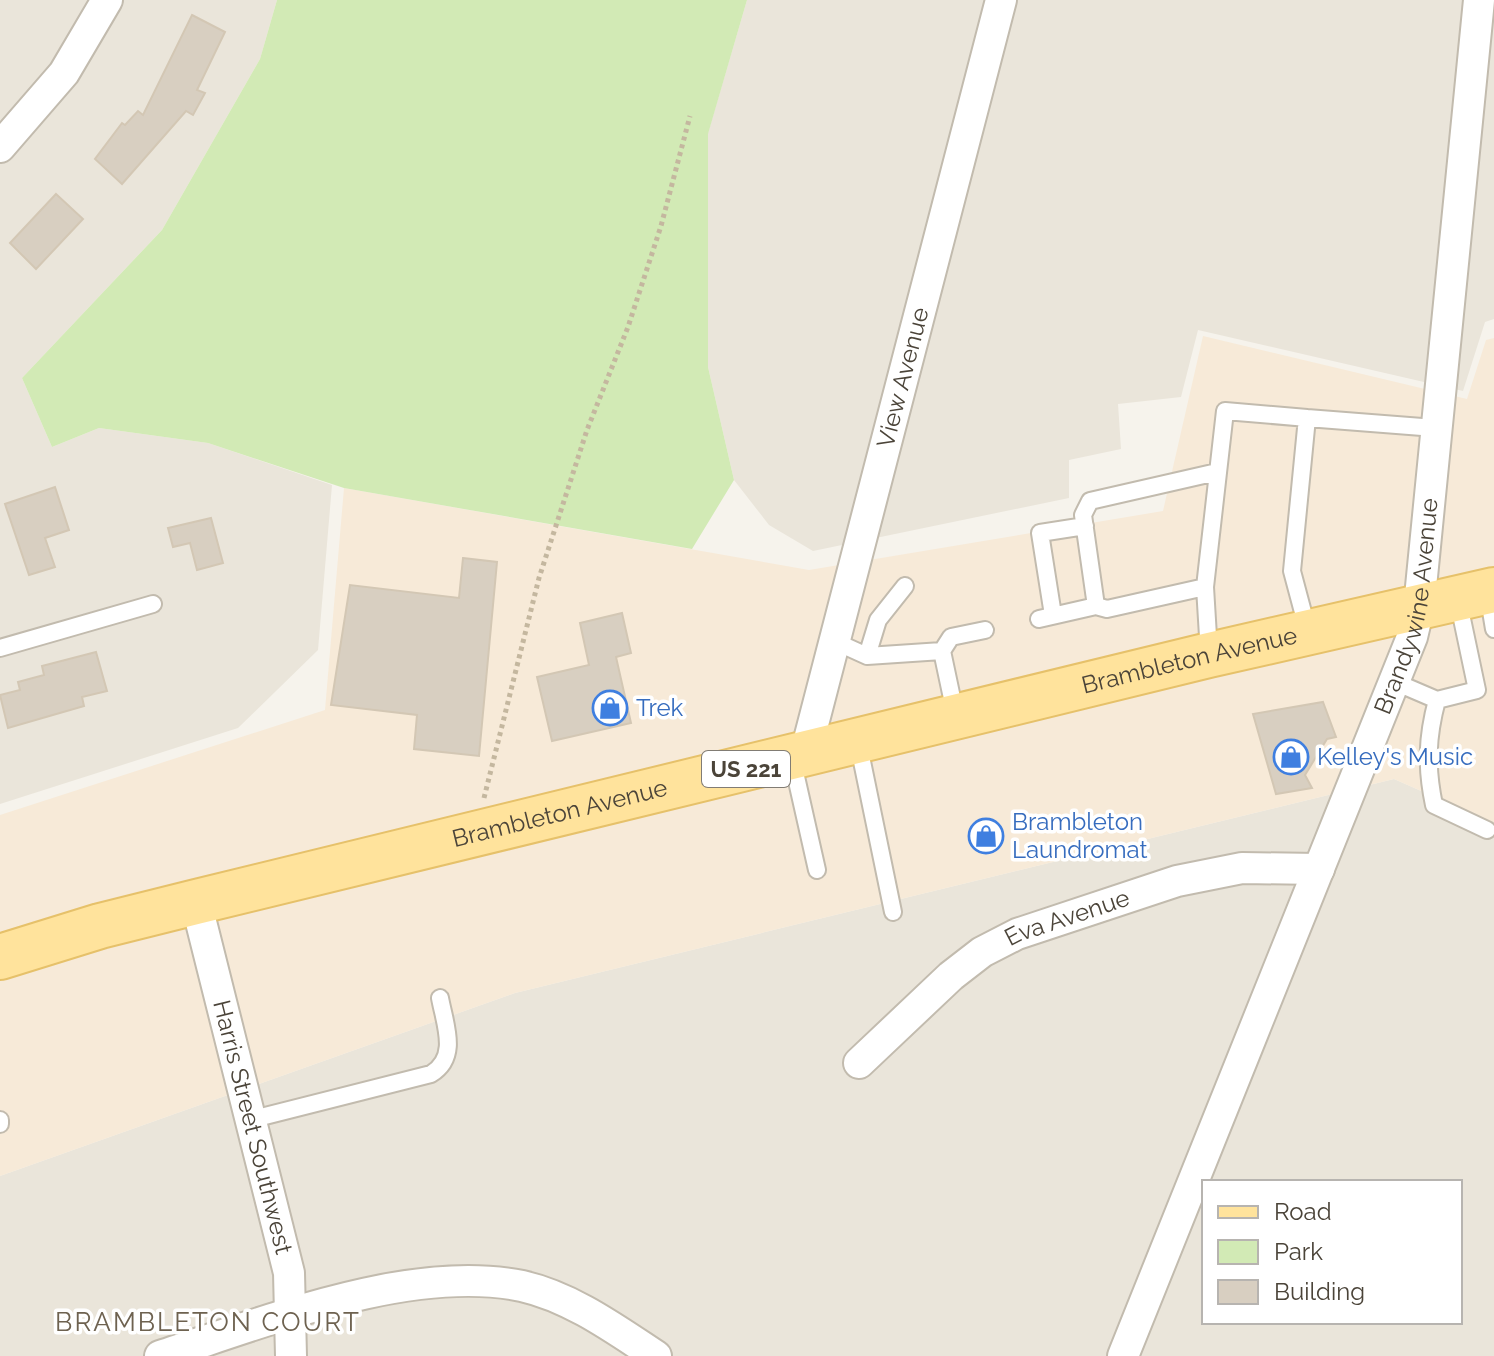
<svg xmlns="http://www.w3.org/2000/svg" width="1494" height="1356" viewBox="0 0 1494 1356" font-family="Raleway,sans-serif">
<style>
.residential{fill:#eae5da;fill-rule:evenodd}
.commercial{fill:#f7ead8}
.green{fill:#d2eab5}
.building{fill:#d8cfc1;stroke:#d3c7b4;stroke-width:2}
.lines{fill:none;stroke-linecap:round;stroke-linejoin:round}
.lane-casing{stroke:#c2bbae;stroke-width:20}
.street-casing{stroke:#c2bbae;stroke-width:34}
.primary-casing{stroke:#e6c16a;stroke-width:48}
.path{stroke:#c4b79f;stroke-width:5;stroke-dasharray:4 4;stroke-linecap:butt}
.lane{stroke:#fff;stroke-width:16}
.street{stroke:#fff;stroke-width:30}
.primary{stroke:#ffe39c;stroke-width:44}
.labels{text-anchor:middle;stroke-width:7;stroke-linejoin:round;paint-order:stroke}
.shield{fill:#fff;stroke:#817c74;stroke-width:2}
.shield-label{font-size:22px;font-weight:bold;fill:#4b4439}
.street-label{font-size:24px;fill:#4b4439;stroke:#fff}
.shop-label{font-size:24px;fill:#366cbe;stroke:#fff;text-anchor:start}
.neighbourhood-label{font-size:26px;letter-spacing:2px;fill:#6e6250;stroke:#fff}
</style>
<rect width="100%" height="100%" fill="#f6f3ec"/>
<path class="residential" d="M0 0H277L260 59 162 230 22 378 52 447 99 428 208 443 332 485 318 650 238 728 0 804Z
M747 0H1494V319L1485 322 1463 391 1198 330 1181 397 1118 404 1121 449 1069 460V498L813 551 769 525 734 480 708 367V133Z
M1394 779 1494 823V1356H0V1176L515 993ZM1204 1182H1460V1322H1204Z"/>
<path class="commercial" d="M1203 336 1467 399 1486 340 1494 338V823L1394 779 515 993 0 1176V815L325 710 344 488 809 570 1163 511Z"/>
<path class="green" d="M277 0H747L708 134V367L734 480 692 549 344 488 208 443 99 428 52 447 22 378 162 230 260 59Z"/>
<path class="building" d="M192 15 225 32 197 90 205 93 193 115 186 111 122 184 95 159 122 123 125 125 138 111 143 115Z
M56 194 83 219 36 269 10 243Z
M55 487 69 530 45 538 55 567 29 575 5 504Z
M211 518 223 563 197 570 190 543 173 547 168 528Z
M463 558 497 562 479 756 414 749 417 715 331 705 350 585 459 598Z
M622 613 631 653 616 657 631 723 552 741 537 677 589 665 580 623Z
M96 652 107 691 82 697 84 706 8 728 0 695 20 690 18 682 44 675 42 666Z
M1323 702 1336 737 1327 739 1305 775 1312 788 1276 794 1253 714Z"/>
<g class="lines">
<g class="lane-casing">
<path id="lane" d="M1488 593 1494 629
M1458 600 1477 690 1437 700C1427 737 1426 767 1434 805L1487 830
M1096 606 1107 609 1205 587
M1053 615 1040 533 1085 526
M1039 619 1096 606 1083 515 1090 501 1217 472
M1308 631 1292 571 1307 418 1435 428
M834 641 867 656 942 651
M0 648 153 604
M1209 653 1205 587 1225 411 1307 418
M867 656 878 620 905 586
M1395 682 1437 700
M956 717 942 651 951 637 985 630
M858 742 893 912
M792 759 817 870
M253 1119 431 1074C459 1057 445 1025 440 998
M0 1120V1124"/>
</g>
<g class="street-casing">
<g id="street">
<path d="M0 147 64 73 107 0"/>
<path id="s1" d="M805 755 1001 0"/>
<path id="s2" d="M196 902 289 1273 291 1356"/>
<path id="s3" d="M859 1063 951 976 982 952 1017 934 1177 881 1242 868 1319 869"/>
<path d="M160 1356C265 1322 412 1263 522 1286 571 1297 615 1329 656 1356"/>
<path id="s4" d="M1123 1356 1412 637 1419 607 1479 0"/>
</g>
</g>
<g class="primary-casing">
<g id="primary">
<path id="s5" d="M0 957 100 926 196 902 1209 655 1494 590"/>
</g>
</g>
<path class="path" d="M484 798 539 578 587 430 628 327 661 226 690 116"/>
<use href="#lane" class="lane"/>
<use href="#street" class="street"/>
<use href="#primary" class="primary"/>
</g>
<defs>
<g id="shop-ring" transform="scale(1.8)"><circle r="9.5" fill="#fff" stroke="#3f7fe0" stroke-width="1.5"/><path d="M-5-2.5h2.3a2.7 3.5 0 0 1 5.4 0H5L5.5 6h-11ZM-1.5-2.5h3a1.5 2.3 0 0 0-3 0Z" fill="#3f7fe0"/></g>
</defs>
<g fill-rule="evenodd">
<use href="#shop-ring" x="610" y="708"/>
<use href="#shop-ring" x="1291" y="757"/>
<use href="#shop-ring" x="986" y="836"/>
</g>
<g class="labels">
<rect class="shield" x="702" y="751" width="88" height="36" rx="6"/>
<g class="shield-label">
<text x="746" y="777">US 221</text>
</g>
<g class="street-label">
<text dy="8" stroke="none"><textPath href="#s1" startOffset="390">View Avenue</textPath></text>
<text dy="8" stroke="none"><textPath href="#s4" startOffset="804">Brandywine Avenue</textPath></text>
<text dy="8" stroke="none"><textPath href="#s5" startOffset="1226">Brambleton Avenue</textPath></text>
<text dy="8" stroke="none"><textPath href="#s5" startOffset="578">Brambleton Avenue</textPath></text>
<text dy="8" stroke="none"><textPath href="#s3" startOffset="258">Eva Avenue</textPath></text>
<text dy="8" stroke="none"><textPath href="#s2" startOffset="232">Harris Street Southwest</textPath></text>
</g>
<g class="shop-label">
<text x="636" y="716">Trek</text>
<text x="1317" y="765">Kelley's Music</text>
<text x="1012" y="830">Brambleton<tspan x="1012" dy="28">Laundromat</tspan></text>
</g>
<g class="neighbourhood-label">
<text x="208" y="1331">BRAMBLETON COURT</text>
</g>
</g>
<rect x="1202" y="1180" width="260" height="144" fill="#ffffff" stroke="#b7b4b0" stroke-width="2"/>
<rect x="1218" y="1206" width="40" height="12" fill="#ffe39c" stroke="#b7b4b0" stroke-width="2"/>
<text x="1274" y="1220" font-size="24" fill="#4b4439">Road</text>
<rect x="1218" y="1240" width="40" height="24" fill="#d2eab5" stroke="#b7b4b0" stroke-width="2"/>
<text x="1274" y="1260" font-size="24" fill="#4b4439">Park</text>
<rect x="1218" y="1280" width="40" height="24" fill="#d8cfc1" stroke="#b7b4b0" stroke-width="2"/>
<text x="1274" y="1300" font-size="24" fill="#4b4439">Building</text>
</svg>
